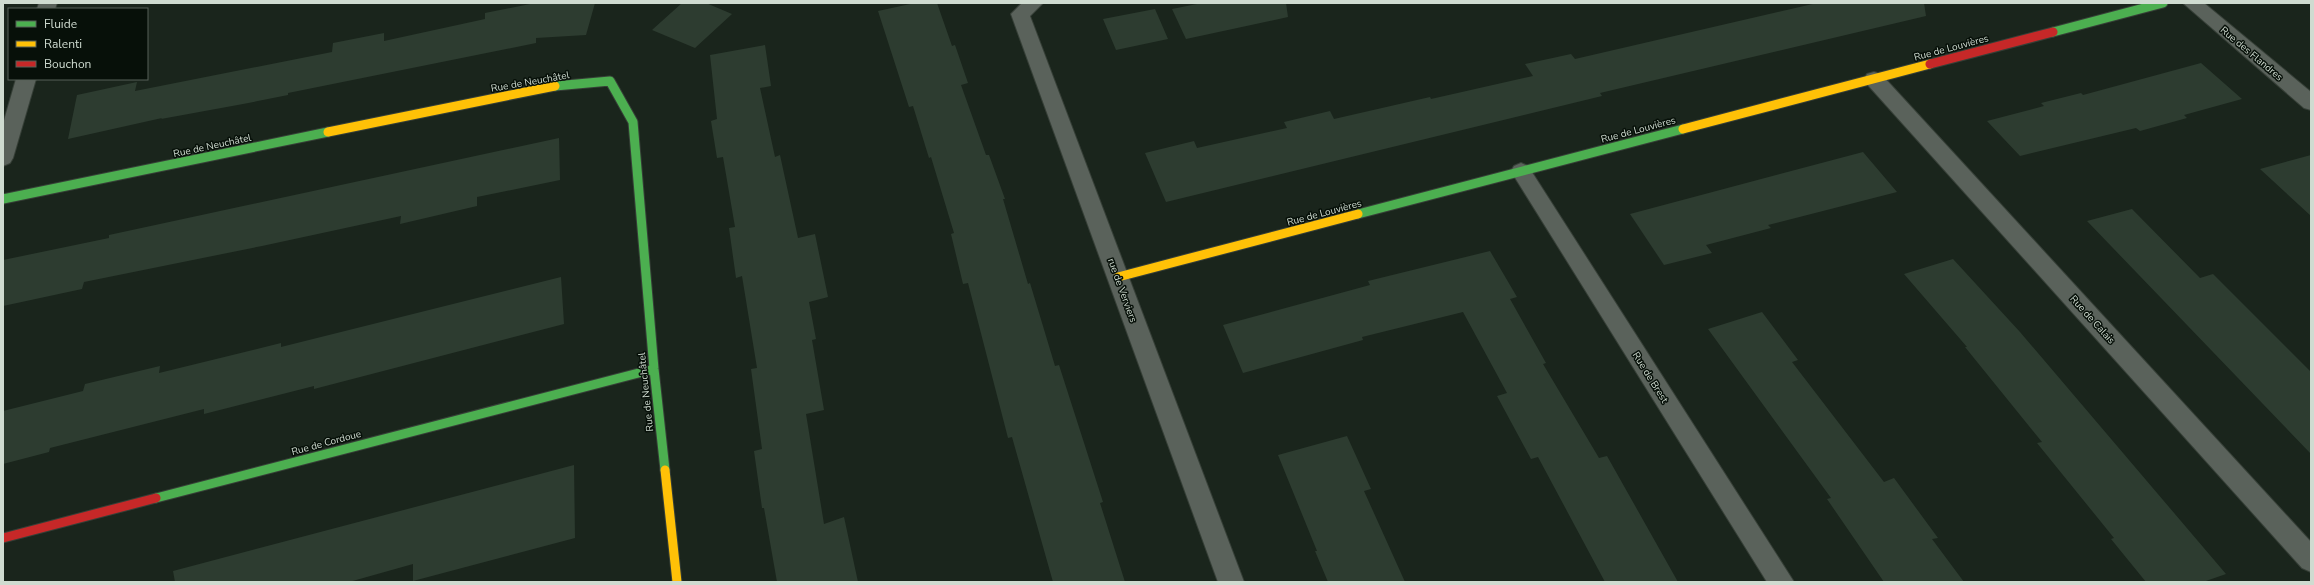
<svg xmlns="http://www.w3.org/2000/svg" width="2314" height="585" viewBox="0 0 2314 585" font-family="'Nunito Sans',sans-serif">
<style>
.building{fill:#2d3c30}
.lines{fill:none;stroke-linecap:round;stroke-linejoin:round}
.street-casing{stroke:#363f37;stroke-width:2}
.fast-casing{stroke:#363f37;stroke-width:11}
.slow-casing{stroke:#363f37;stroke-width:11}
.jam-casing{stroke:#363f37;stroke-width:11}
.street{fill:#5a625b;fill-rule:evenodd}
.fast{stroke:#4caf50;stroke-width:9}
.slow{stroke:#ffc107;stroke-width:9}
.jam{stroke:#c62828;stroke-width:9}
.labels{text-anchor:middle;stroke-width:3;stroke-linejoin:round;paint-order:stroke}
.street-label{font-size:10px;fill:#cfdbd0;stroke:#071009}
</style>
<rect width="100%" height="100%" fill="#1a251c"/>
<path class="building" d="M535 3H595L586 35 536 38V43L288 93V95L243 104 161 119 162 118 68 139 77 95 137 82 135 91 332 52 333 43 384 33V41L485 19V13Z
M682 3H706L732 14 695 48 652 30Z
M915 3H937L952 46 955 45 968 83 961 85 986 155H989L1005 199H1003L1028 284 1030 283 1055 366 1059 365 1103 502 1100 503 1125 582H1053L1012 437 1008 438 968 283 963 284 951 234 954 233 931 157 929 158 913 106 909 107 878 11Z
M1202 3H1286L1288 17 1186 39 1172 9Z
M1817 3H1924L1926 16 1600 93 1602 96 1166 202 1145 153 1194 141 1197 148 1287 128 1284 122 1330 111 1334 119 1430 97 1431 99 1533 76 1525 64 1571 54 1575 59Z
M1155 9 1168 39 1116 50 1103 19Z
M765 45 771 86 760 88 775 157 780 155 798 238 815 234 828 297 809 302 816 339 812 340 824 410 806 414 824 524 844 517 858 582H777L764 508H762L754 451 762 449 751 369 757 368 742 276 736 278 729 228 735 227 723 157 717 158 711 121 717 119 710 55Z
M2201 63 2242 99 2184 115 2187 118 2140 131 2136 128 2020 156 1987 121 2044 106 2041 103 2081 93 2083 95Z
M559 138 560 180 477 197V206L400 224 401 216 262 246 84 282 82 289 3 306V260L109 238V235Z
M1863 152 1897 192 1768 225 1771 228 1706 245 1712 253 1664 265 1630 214Z
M2311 155V216L2260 169Z
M2132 209 2200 278 2213 274 2311 372V454L2087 221Z
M1490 251 1517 297 1510 299 1546 363 1543 364 1599 458 1607 456 1678 582H1605L1538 457 1531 459 1497 396 1507 393 1463 312 1362 337 1363 340 1243 373 1223 325 1370 285 1368 281Z
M1953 259 2020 332 2226 574 2203 582H2146L2111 539 2114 538 2037 443 2042 442 1965 347H1967L1904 274Z
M561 277 564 324 314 389V386L204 414V409L50 448 49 452 3 464V411L83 391 85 384 160 366 159 373 281 343V347Z
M1762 312 1798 360 1792 362 1884 482 1894 478 1938 538 1932 539 1964 582H1884L1827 499 1831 498 1708 329Z
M1347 436 1371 489 1364 491 1405 582H1328L1315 551H1317L1278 455Z
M574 465 575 538 413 581V564L349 582H175L173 571Z"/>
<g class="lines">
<g class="street-casing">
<path id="street" d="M39 3H57L55 9H37Z
M1022 3H1043L1030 16 1244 582H1218L1011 14Z
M2183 3H2204L2311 92V110L2304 108Z
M1874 72 1881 74 2311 542V572L2302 568 1867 84 1864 79 1867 74Z
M16 79H36L13 158 10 163 3 166V124Z
M1521 163 1528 166 1794 582H1767L1514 176 1511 171 1514 166Z"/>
</g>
<g class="fast-casing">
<path id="fast" d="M2053 32 2163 3
M555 86 610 81 633 122 654 369 665 470
M3 199 328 132
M1358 214 1683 129
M156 498 654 369"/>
</g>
<g class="slow-casing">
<path id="slow" d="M1683 129 1930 64
M328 132 555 86
M1118 277 1358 214
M665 470 677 582"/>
</g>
<g class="jam-casing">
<path id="jam" d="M1930 64 2053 32
M3 538 156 498"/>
</g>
<use href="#street" class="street"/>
<use href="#fast" class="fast"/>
<use href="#slow" class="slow"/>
<use href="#jam" class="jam"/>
</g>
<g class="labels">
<g class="street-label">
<text transform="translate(1951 47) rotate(-15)" y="4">Rue de Louvières</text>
<text transform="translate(2252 53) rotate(40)" y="4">Rue des Flandres</text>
<text transform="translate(530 81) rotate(-10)" y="4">Rue de Neuchâtel</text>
<text transform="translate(1638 129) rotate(-15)" y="4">Rue de Louvières</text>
<text transform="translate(212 145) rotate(-12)" y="4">Rue de Neuchâtel</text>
<text transform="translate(1324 212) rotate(-15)" y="4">Rue de Louvières</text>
<text transform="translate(1123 290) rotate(70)" y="4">rue de Verviers</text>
<text transform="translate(2093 319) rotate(48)" y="4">Rue de Calais</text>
<text transform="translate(1651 377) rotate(58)" y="4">Rue de Brest</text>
<text transform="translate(645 392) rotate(-96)" y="4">Rue de Neuchâtel</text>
<text transform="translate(326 442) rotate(-15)" y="4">Rue de Cordoue</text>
</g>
</g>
<rect width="2314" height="585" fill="none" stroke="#cfdbd0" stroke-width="8"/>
<rect x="8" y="8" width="140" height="72" fill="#071009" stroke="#576159"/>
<rect x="16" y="21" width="20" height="6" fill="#4caf50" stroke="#576159"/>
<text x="44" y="28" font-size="12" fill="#cfdbd0">Fluide</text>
<rect x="16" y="41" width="20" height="6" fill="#ffc107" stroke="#576159"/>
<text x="44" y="48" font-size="12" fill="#cfdbd0">Ralenti</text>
<rect x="16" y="61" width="20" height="6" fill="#c62828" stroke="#576159"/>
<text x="44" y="68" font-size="12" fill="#cfdbd0">Bouchon</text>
</svg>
